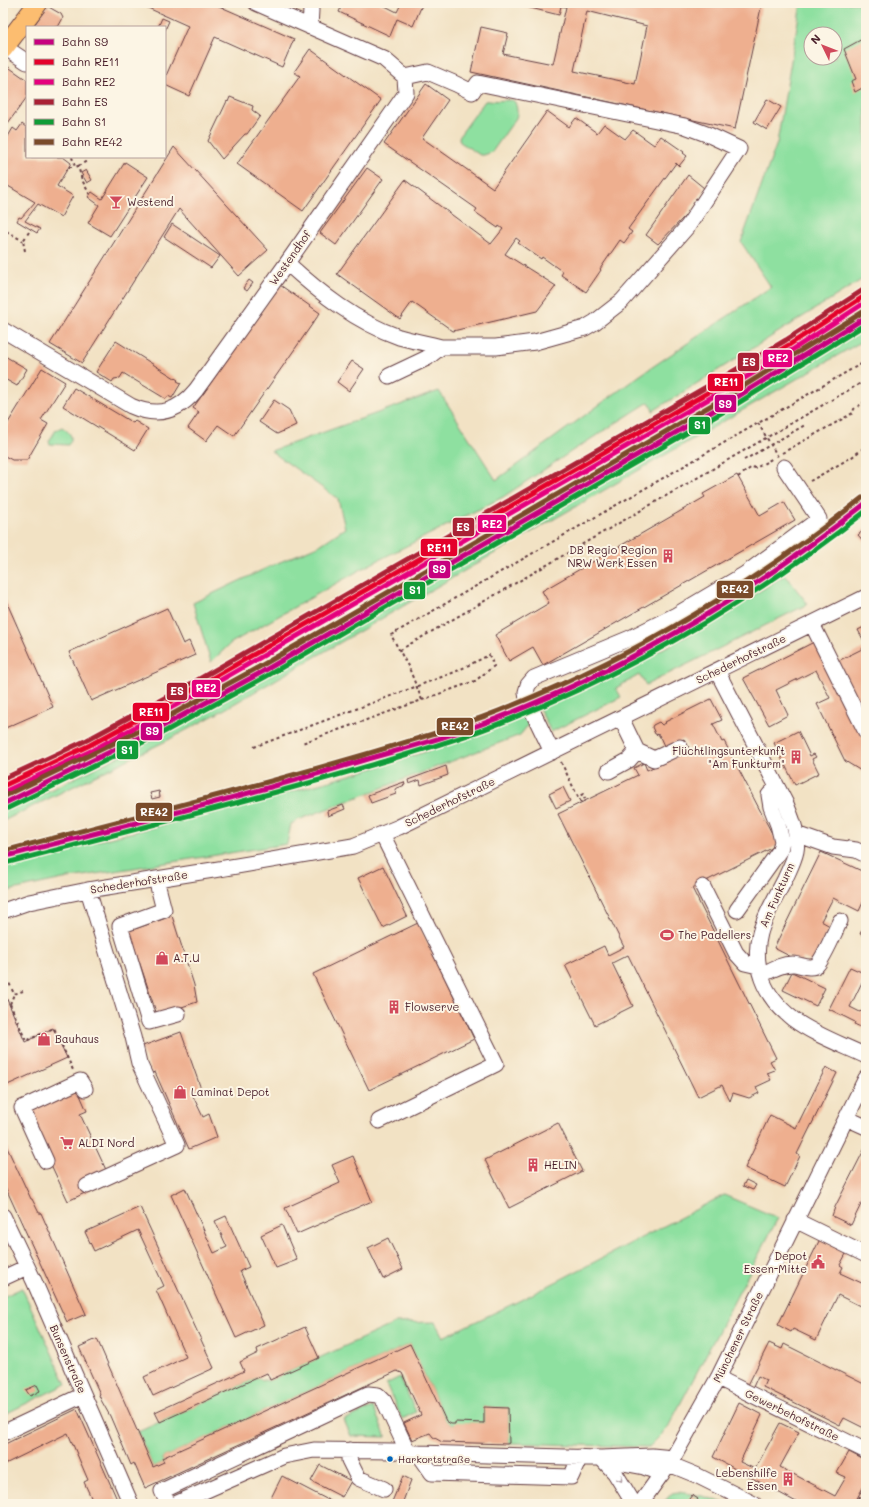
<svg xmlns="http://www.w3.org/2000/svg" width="869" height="1507" viewBox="0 0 869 1507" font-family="Mali,sans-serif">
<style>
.green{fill:#8ee0a0;stroke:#6c8066;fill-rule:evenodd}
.building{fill:#eeaf8f;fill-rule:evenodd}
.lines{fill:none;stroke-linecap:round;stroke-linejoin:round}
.minor-casing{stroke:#633c42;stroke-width:17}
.major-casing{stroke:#633c42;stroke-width:21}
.path{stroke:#633c42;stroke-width:2;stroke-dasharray:3 3;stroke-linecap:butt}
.minor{stroke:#fff;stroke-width:15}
.major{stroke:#fcbd6f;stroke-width:19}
.rail-1-casing{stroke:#fcf5e5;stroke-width:8}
.rail-2-casing{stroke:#fcf5e5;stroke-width:8}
.rail-3-casing{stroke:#fcf5e5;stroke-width:8}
.rail-4-casing{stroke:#fcf5e5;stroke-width:8}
.rail-5-casing{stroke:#fcf5e5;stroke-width:8}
.rail-6-casing{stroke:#fcf5e5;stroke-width:8}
.rail-1{stroke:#c7007f;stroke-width:5}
.rail-2{stroke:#e4002b;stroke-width:5}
.rail-3{stroke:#e5007d;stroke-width:5}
.rail-4{stroke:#aa2135;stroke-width:5}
.rail-5{stroke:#109c37;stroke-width:5}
.rail-6{stroke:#7a4b2a;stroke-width:5}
.oneway{stroke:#ae9aa0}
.bus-dot{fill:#0065bd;stroke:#fcf5e5;stroke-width:1.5}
.labels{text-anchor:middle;stroke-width:4;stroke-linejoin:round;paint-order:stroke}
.bus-label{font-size:10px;fill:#4a1f2b;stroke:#fcf5e5;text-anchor:start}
.poi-label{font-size:11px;fill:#4a1f2b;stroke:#fcf5e5;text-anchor:start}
.street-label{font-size:11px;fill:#4a1f2b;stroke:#fcf5e5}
.line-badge{stroke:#fcf5e5;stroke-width:1.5}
.badge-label{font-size:11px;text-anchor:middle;font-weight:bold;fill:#fff}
</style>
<rect width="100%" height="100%" fill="#fcf5e5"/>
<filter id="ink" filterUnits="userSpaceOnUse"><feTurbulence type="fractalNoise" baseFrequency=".025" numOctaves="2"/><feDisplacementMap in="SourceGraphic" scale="8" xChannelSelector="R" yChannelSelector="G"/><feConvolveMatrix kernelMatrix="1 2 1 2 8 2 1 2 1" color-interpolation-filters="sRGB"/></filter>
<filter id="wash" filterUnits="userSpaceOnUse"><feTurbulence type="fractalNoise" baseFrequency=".012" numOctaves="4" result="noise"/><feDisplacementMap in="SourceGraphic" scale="16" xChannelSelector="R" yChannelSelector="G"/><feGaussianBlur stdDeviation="0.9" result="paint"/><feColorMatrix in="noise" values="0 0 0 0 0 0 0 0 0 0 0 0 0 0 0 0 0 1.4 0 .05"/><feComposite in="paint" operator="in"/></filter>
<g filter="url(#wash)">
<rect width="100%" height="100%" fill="#f2e2c4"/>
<path class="green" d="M801 3H866V277L653 411 649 402 572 451 503 497 367 566 231 643 211 662 193 603 273 565 320 545 345 528 338 499 271 451 439 391 496 480 639 376 771 287 741 242 777 143ZM811 34H835V58H811Z
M512 100 515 102C517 108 518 112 516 118L492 152 484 155H480L460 142 459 138 460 135 485 101Z
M866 326V339L218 713 166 741 3 821V810L40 795 166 733 472 558 632 463 737 404Z
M62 427C69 432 75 437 68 445L50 444 49 441 56 430Z
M785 575 808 604 646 685 639 675 616 688 621 697 551 732 539 708 615 674 700 629Z
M524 715 529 724 520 735 298 820 291 824 287 844 63 879 3 892V865L28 858C129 833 230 809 330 781 395 762 461 742 524 715Z
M724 1195 778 1218 667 1429 649 1447 509 1443 508 1408 484 1407V1423L451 1424 446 1421 410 1344 162 1458 164 1462 153 1467 138 1432 256 1378 268 1381 396 1323 435 1322 443 1337 517 1302Z
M22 1288 66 1384 3 1415V1297Z
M400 1377 416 1412 402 1419 386 1384Z
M373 1407 386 1437 351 1436 344 1420Z
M678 1492 703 1496 727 1504H687L670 1500 663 1503 672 1493Z"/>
<g id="blocks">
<path class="building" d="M137 3H212L294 39 282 67 215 37 189 96 165 85V78L188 26Z
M343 3H379L397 12 401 4 398 3H418L422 5 413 26 397 19 390 36 339 12Z
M510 3H762L735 129 471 72 481 27 508 33 503 54 553 64 566 7 561 6 559 15ZM587 11 647 26 635 84 574 71Z
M47 6 61 14 63 18 58 27H33Z
M162 18 169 21 165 30V27H158Z
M866 37V86L855 92 851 81 856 79 844 49Z
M310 49 381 100 303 211 237 164 300 76 294 72Z
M7 66 27 80V97L8 123 6 121 3 126V72Z
M426 84 448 100 422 138 493 188 547 111 569 127 576 118 597 133 604 124 625 139 633 130 654 145 661 136 684 152 683 153 687 156 679 166 676 163 628 229 632 232 624 243 620 240 600 269 601 270 586 292 561 275 563 272 542 257 541 259 518 243 520 241 516 238 505 254 556 286 537 311 453 331 412 302 400 319 337 274 405 180 491 244 503 229 499 226 498 228 475 212 477 209 384 144Z
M230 97 253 106 252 110 260 116 247 134H245L222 159 208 141 227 101 228 102Z
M767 99 781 107 767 130 754 122Z
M22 124 27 128V157H63L71 163 57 186 73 196 61 217 38 204 25 221 40 229 37 233 17 221 19 217 21 218 35 202 3 183V145L13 128 17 131Z
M174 147 268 250 239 276 179 209 82 363 50 344Z
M125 162 148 177 110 236 88 223 99 205 88 197 92 192 102 199Z
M367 168 383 179 336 245 320 233Z
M86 170 92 180 87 183 81 173Z
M688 175 704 188 686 215 658 244 646 235Z
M172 224 220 256 211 268 164 237Z
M249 280 253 283 247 291 243 288Z
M280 285 320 313 234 436 218 425 206 441 188 428 199 412 193 408Z
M116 341 178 380 177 381 181 383 172 398 168 396 166 399 123 373 120 378 114 379 112 382 96 372Z
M3 355 27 369 17 386 3 378Z
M352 361 364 369 349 391 337 382Z
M42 368 65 382 41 420 48 424 27 460H12L3 455V431Z
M74 388 133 423 135 421 148 429 135 450 63 406Z
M274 400 289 410 296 425 277 434 259 422Z
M737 475 760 516 784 502 795 520 543 665 533 647 509 661 495 635 549 603 542 591 705 497 703 494Z
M866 528V544L858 535Z
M3 594 53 707 3 729Z
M167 608 183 644 189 641 195 655 91 701 69 652Z
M866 626V645L858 630Z
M816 641 866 743V774L845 761 817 704 830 698 816 670 776 690 788 715 769 725 743 678Z
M866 647V719L838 661Z
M711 699 722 720 713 724 722 742 724 741 778 845 692 888 776 1058 770 1061 775 1070 767 1073 771 1080 756 1087 759 1093 749 1098 733 1093 730 1101 722 1085 698 1097 628 955 612 963 633 1006 595 1025 565 965 604 946 608 955 624 947 558 814 638 775 634 768 644 763 647 770 690 750 684 739 665 748 659 735 655 734 652 727 653 725 659 722 662 725 666 723 665 722Z
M798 731 810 756 814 754 816 757 812 759 819 773 795 785 774 743Z
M446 766 448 775 421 785 420 780 409 784 408 780Z
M404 782 405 785 395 789 396 794 371 803 368 795Z
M563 787 570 801 556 808 549 794Z
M159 791 160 797 152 799 150 793Z
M343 805 345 809 328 816 327 811Z
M821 852 866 873V896L859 911 833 898 821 921 830 926 812 962 803 958 801 962 774 948Z
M383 866 407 916 383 928 358 878Z
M172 916 194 985 197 1002 157 1015 129 931Z
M866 922V937L860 934Z
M418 923 474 1039 369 1090 313 974Z
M850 967 866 974 850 1007 860 1012 861 1011 866 1013V1022L863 1028 854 1024 855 1022 829 1009Z
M792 972 825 988 816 1006 783 990Z
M3 990 25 1042 53 1028 67 1058 3 1087Z
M181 1032 201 1089 192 1094 203 1117 209 1114 217 1137 189 1149 155 1072 152 1073 140 1047Z
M826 1067 837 1073 797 1154 800 1156 785 1187 745 1168 770 1115 796 1128Z
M76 1086 87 1111 80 1114 107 1172 89 1191 68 1201 25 1109Z
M558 1123 582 1171 509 1208 485 1160Z
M3 1139 31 1199H32L39 1213H41L86 1314 67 1322 3 1182Z
M866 1146V1194L851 1225 832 1216 835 1207Z
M353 1156 372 1201 297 1234 285 1208 340 1183 332 1165Z
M746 1180 756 1185 753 1190 743 1186Z
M185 1188 214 1253 227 1247 215 1221 226 1216 249 1267 240 1271 264 1325 236 1338 171 1195Z
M140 1207 214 1368 153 1396 144 1377 186 1357 156 1290 164 1286 138 1230 94 1251 85 1232Z
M282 1225 297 1260 276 1268 261 1235Z
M388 1238 403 1269 383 1279 368 1248Z
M820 1239 847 1252 840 1265 843 1267 840 1273 866 1285V1309L838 1295 816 1340 793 1329 791 1332 778 1325Z
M305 1327 319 1358 270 1380 267 1373 160 1422 155 1412 244 1371 240 1362 258 1353 257 1349Z
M97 1339 153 1467 164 1462 162 1458 410 1344 446 1421 451 1424H455V1422L484 1423V1407L508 1408 509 1443 507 1444 442 1442 433 1437 430 1433 412 1440 404 1423 421 1415 402 1373 397 1371 145 1488 134 1463 131 1465 110 1416 101 1400 99 1395 100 1394 79 1347Z
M769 1343 782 1349 784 1344 866 1385V1429L844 1418 840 1425 763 1387 766 1380 758 1376 753 1387 748 1385Z
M37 1385 40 1391 30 1396 26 1390Z
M739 1403 762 1415 740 1462 755 1469 780 1423 799 1432 780 1467 835 1496 846 1477 837 1473 849 1452 866 1461V1482L854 1504H800L713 1457Z
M77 1409 105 1472 119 1504H94L84 1482 88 1480 68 1433 3 1465V1445Z
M320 1465 351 1481 342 1497 311 1481Z
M282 1476 336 1504H268Z
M403 1476 411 1480 402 1504H391Z
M692 1495 698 1499 695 1504H690L687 1502Z"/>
</g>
</g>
<g filter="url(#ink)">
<use href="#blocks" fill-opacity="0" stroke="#633c42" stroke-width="1"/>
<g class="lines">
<g class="minor-casing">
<path id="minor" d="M308 3 311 10 310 27
M3 46 27 62
M287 263C320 293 356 322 399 337 413 341 427 343 441 347
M3 330 131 406C158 418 178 412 196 390L287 263 406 93 405 77 384 59 256 3
M389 376 427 358 441 347H496L535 342 585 328 595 322 622 301 688 226 739 149 709 135 685 126 478 83 472 92 456 84 428 72 405 77
M812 624 866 732
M717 671 786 804C792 819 799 834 796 851 794 861 789 870 785 879 768 913 748 940 762 979 768 996 779 1008 793 1019 813 1034 843 1045 866 1056
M637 751 654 759 680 747
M552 752 527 700 526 692 528 685 534 678 630 638 676 615 745 574 819 519 784 467
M609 771 629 760 637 751 621 718
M796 834 833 847 856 850 866 855
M156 879 164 910 120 926 149 1022 178 1014
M703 887 736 953 745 963 758 966
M737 910 780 850 782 841 778 825 771 807 769 795 777 787
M3 911 29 902 88 890 213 870 353 846 399 827 866 597
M761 975C771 970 781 964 793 964 800 964 810 970 817 965 824 958 835 931 840 921
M846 1118 866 1127
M379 1121 496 1064 382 834
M46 1161 22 1108 80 1081 85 1089
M87 1186 177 1145 139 1063 133 1037 88 890
M3 1216 34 1281 131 1504
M795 1220 866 1255
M3 1278 27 1267
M718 1378 866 1451
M3 1433 83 1395
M350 1450 349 1460 358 1478 384 1489
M418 1453 432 1473 571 1477 580 1457
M601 1458 615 1473 634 1504
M623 1463 644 1467 662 1474
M669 1464 696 1475 754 1504
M168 1504 162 1491 368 1394 378 1395 384 1401 408 1452
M175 1504 284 1456 314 1450 394 1451 418 1453 601 1458 652 1456 673 1458
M640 1504 673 1458 718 1378 866 1078"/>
</g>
<g class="major-casing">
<path id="major" d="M3 49 38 3"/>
</g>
<path class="path" d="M72 157 75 167 78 166 82 180 90 195
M78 166 87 161
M69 167H75
M3 236 6 231 23 241
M25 251 23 241 31 229
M758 423 778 457
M782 453 853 413 854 409 866 401
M744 460 805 425
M738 477 752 467 756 468 773 458
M810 481 852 457 866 446
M400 650 866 380
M422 700 409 668 391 635 866 361
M254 747 455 672 489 655 494 666 475 681 302 743
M561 762 578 797 583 794 585 798 580 800 581 803
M3 939H8
M3 978 6 976 14 994 23 991
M10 1004 26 1041 54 1028 73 1070
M10 1004 14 994
M856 1504 866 1486"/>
<use href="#minor" class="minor"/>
<use href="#major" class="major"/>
<g class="rail-1-casing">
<path id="rail-1" d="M3 804 161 727 262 672 732 400 866 317
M3 857C124 826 245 796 364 760 414 746 465 732 513 712 644 659 755 590 866 503"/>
</g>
<g class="rail-2-casing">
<path id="rail-2" d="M3 786 90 745 197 687 723 384 789 345 866 295"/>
</g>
<g class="rail-3-casing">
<path id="rail-3" d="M6 791 93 750 200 692 726 389 792 350 866 302"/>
</g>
<g class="rail-4-casing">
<path id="rail-4" d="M3 779 87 740 194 682 720 379 786 340 863 290"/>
</g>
<g class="rail-5-casing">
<path id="rail-5" d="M6 809 164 732 265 677 735 405 866 324
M5 863C125 832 246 802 365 767 415 752 465 738 513 718 641 667 758 596 866 511"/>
</g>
<g class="rail-6-casing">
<path id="rail-6" d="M3 797 158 722 259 667 729 395 863 312
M3 851C123 820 244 790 363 755 412 740 463 726 511 706 641 653 752 585 862 498"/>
</g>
<use href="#rail-1" class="rail-1"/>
<use href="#rail-2" class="rail-2"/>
<use href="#rail-3" class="rail-3"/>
<use href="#rail-4" class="rail-4"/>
<use href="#rail-5" class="rail-5"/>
<use href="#rail-6" class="rail-6"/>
</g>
<defs><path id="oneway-chevron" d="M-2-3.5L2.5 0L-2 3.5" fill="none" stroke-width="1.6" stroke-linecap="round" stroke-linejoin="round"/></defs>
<use class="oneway" href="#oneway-chevron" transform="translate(620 1479) rotate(57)"/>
</g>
<defs>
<g id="bar-bare" transform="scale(1.08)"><path d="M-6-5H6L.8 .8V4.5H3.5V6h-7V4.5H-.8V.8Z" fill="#d1495b" stroke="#fcf5e5" stroke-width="2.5" paint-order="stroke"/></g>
<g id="building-bare" transform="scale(1.08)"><path d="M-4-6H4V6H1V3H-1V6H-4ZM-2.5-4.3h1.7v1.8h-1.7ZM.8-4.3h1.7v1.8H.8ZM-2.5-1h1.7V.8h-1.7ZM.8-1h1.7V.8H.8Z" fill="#d1495b" stroke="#fcf5e5" stroke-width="2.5" paint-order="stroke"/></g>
<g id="stadium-bare" transform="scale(1.08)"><path d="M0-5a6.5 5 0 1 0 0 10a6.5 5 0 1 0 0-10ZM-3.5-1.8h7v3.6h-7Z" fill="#d1495b" stroke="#fcf5e5" stroke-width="2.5" paint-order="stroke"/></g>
<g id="shop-bare" transform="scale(1.08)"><path d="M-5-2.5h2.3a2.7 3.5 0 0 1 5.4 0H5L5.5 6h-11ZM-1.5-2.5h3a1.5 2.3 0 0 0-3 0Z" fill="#d1495b" stroke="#fcf5e5" stroke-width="2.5" paint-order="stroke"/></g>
<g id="supermarket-bare" transform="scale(1.08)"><path d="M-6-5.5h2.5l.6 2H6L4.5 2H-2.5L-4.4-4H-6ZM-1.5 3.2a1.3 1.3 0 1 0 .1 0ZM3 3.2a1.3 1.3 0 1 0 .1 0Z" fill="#d1495b" stroke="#fcf5e5" stroke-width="2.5" paint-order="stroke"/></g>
<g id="civic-bare" transform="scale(1.08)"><path d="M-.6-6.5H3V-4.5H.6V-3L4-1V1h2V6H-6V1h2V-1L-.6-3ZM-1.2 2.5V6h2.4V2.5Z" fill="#d1495b" stroke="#fcf5e5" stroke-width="2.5" paint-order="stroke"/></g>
</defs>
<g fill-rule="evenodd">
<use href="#bar-bare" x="116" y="202"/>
<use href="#building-bare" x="668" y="556"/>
<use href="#building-bare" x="796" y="757"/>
<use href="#stadium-bare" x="667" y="935"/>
<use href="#shop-bare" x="162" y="958"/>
<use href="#building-bare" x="394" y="1007"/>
<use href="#shop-bare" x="44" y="1039"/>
<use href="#shop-bare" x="180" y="1092"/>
<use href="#supermarket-bare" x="67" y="1143"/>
<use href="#building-bare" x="533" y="1165"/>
<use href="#civic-bare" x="818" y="1262"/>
<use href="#building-bare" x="788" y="1479"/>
</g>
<circle class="bus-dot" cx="390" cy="1459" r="3.5"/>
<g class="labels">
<g class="bus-label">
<text x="398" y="1463">Harkortstraße</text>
</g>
<g class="poi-label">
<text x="127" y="206">Westend</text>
<text x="657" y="554" text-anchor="end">DB Regio Region<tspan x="657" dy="13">NRW Werk Essen</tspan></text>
<text x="785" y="755" text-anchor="end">Flüchtlingsunterkunft<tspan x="785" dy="13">"Am Funkturm"</tspan></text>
<text x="678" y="939">The Padellers</text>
<text x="173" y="962">A.T.U</text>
<text x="405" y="1011">Flowserve</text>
<text x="55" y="1043">Bauhaus</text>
<text x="191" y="1096">Laminat Depot</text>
<text x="78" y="1147">ALDI Nord</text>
<text x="544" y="1169">HELIN</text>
<text x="807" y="1260" text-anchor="end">Depot<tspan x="807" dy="13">Essen-Mitte</tspan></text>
<text x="777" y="1477" text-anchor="end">Lebenshilfe<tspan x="777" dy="13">Essen</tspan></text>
</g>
<g class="street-label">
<text transform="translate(290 258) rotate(-55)" y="4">Westendhof</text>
<text transform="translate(741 659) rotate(-26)" y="4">Schederhofstraße</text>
<text transform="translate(450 802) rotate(-26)" y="4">Schederhofstraße</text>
<text transform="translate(139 882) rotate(-9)" y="4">Schederhofstraße</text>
<text transform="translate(777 895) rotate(-66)" y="4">Am Funkturm</text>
<text transform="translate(738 1337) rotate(-64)" y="4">Münchener Straße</text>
<text transform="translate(68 1359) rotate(66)" y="4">Bunsenstraße</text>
<text transform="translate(792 1415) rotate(26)" y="4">Gewerbehofstraße</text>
</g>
</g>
<g class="line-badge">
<rect x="762" y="349" width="31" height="19" rx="4" fill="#e5007d"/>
<rect x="737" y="352" width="23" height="20" rx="4" fill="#aa2135"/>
<rect x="707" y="373" width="37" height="19" rx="4" fill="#e4002b"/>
<rect x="714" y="394" width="23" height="19" rx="4" fill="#c7007f"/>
<rect x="688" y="416" width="23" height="19" rx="4" fill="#109c37"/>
<rect x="477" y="514" width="30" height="19" rx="4" fill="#e5007d"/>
<rect x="452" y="517" width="23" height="20" rx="4" fill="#aa2135"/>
<rect x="420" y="538" width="38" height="19" rx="4" fill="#e4002b"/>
<rect x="428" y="560" width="23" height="19" rx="4" fill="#c7007f"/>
<rect x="716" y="580" width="38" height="19" rx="4" fill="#7a4b2a"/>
<rect x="403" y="581" width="23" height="19" rx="4" fill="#109c37"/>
<rect x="191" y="679" width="30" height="19" rx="4" fill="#e5007d"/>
<rect x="166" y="682" width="22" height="19" rx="4" fill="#aa2135"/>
<rect x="132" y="702" width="38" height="20" rx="4" fill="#e4002b"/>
<rect x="436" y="717" width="38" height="19" rx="4" fill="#7a4b2a"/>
<rect x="140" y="722" width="23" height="19" rx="4" fill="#c7007f"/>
<rect x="116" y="740" width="23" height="20" rx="4" fill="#109c37"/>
<rect x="135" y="802" width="38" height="20" rx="4" fill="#7a4b2a"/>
</g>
<g class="badge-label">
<text x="778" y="362">RE2</text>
<text x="749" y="366">ES</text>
<text x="726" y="386">RE11</text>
<text x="725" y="408">S9</text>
<text x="700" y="429">S1</text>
<text x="492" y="528">RE2</text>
<text x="463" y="531">ES</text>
<text x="439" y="552">RE11</text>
<text x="439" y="573">S9</text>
<text x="735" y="593">RE42</text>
<text x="415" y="594">S1</text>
<text x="206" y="692">RE2</text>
<text x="177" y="695">ES</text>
<text x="151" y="716">RE11</text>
<text x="455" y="730">RE42</text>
<text x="152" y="735">S9</text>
<text x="127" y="754">S1</text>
<text x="154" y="816">RE42</text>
</g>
<rect width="869" height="1507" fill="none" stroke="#fcf5e5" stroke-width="16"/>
<rect x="26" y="26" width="140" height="132" fill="#fcf5e5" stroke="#b59f9b"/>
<rect x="34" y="39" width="20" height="6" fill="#c7007f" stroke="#b59f9b"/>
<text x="62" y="46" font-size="12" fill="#4a1f2b">Bahn S9</text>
<rect x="34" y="59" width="20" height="6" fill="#e4002b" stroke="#b59f9b"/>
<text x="62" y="66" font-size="12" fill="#4a1f2b">Bahn RE11</text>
<rect x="34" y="79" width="20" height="6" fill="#e5007d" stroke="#b59f9b"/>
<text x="62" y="86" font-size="12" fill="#4a1f2b">Bahn RE2</text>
<rect x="34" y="99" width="20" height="6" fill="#aa2135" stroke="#b59f9b"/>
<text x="62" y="106" font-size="12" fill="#4a1f2b">Bahn ES</text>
<rect x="34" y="119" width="20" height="6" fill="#109c37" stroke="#b59f9b"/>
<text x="62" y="126" font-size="12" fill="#4a1f2b">Bahn S1</text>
<rect x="34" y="139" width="20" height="6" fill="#7a4b2a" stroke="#b59f9b"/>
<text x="62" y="146" font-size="12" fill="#4a1f2b">Bahn RE42</text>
<g transform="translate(823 46) rotate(313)"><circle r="19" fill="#fcf5e5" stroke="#b59f9b"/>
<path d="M0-3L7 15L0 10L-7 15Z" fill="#d1495b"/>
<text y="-6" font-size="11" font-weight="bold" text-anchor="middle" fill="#4a1f2b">N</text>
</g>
</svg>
